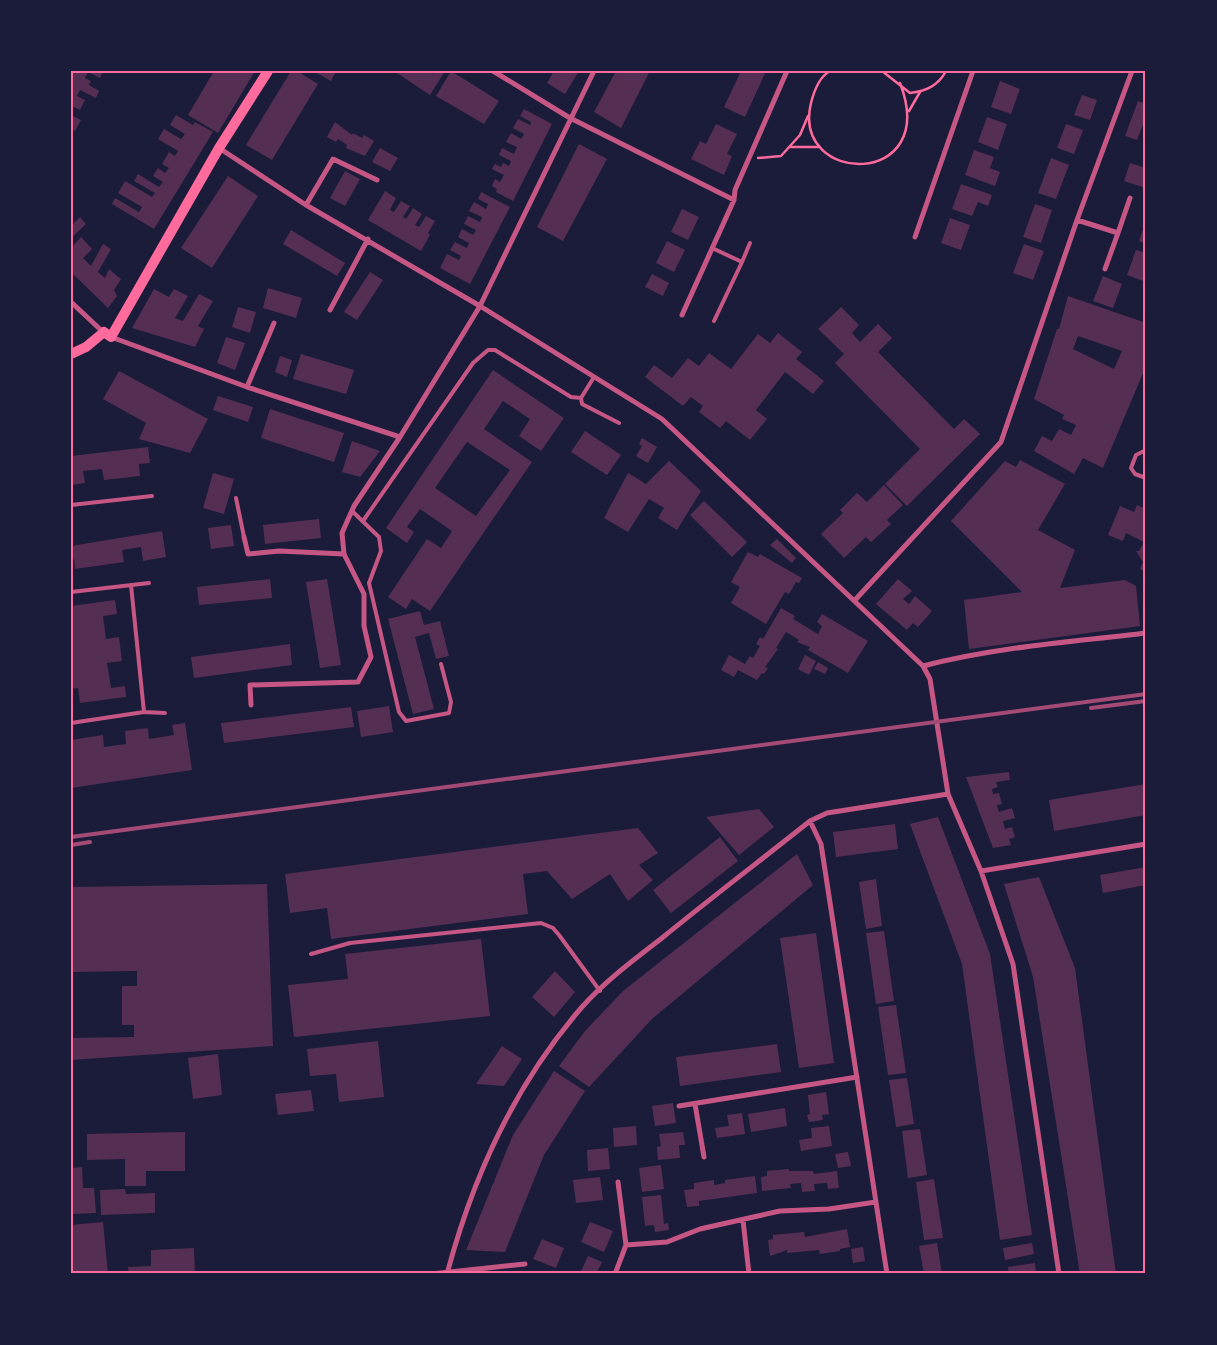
<svg xmlns="http://www.w3.org/2000/svg" width="1217" height="1345" viewBox="0 0 1217 1345" font-family="'Fira Sans Condensed',sans-serif">
<style>
.building{fill:#542f53;fill-rule:evenodd}
.lines{fill:none;stroke-linecap:round;stroke-linejoin:round}
.path{stroke:#ff6b9d;stroke-width:2.5}
.service{stroke:#c65784;stroke-width:4}
.minor{stroke:#c65784;stroke-width:5}
.secondary{stroke:#ff6b9d;stroke-width:10}
.rail{stroke:#a44b75;stroke-width:4}
.neatline{fill:none;stroke:#ff6b9d;stroke-width:2}
</style>
<rect width="100%" height="100%" fill="#1b1b3a"/>
<path class="building" d="M71 71H103L100 78 88 72 85 78 91 81 89 85 99 91 96 98 80 90 77 96 85 100 80 110 71 106Z
M214 71H255L218 133 188 115Z
M291 71H297L318 84 272 160 246 145Z
M313 71H336L331 81Z
M394 71H445L430 95Z
M451 71 499 101 484 124 436 96Z
M554 71H579L565 94 547 83Z
M616 71H650L621 128 594 112Z
M741 71H766L745 117 724 107Z
M1000 81 1020 89 1011 114 991 107Z
M1082 95 1097 100 1090 120 1074 115Z
M1138 101 1146 104V117L1137 140 1125 136Z
M524 109 552 124 513 201 496 192 497 189 492 186 495 179 500 182 504 175 492 169 495 164 501 167 503 163 509 166 511 161 499 155 502 148 514 154 517 147 506 142 511 133 521 139 524 134 513 128 518 119 530 125 531 122 520 116Z
M71 115 81 120 75 131 71 129Z
M176 115 193 125 195 122 213 132 154 229 112 204 115 198 139 212 142 207 118 193 125 181 152 197 155 193 134 181 138 174 159 187 163 182 153 176 158 168 165 173 169 168 162 164 169 152 175 156 178 151 158 139 164 129 181 139 185 134 170 125Z
M987 117 1007 124 998 150 978 142Z
M335 122 352 135 353 133 362 138 364 135 374 141 365 156 346 148 347 145 338 139 336 142 327 137Z
M716 124 737 134 727 154 732 156 724 175 691 159 700 141 706 144Z
M1066 124 1083 130 1074 154 1057 148Z
M579 144 607 159 563 241 537 227Z
M380 148 398 158 390 171 372 162Z
M974 150 994 157 990 168 1000 172 995 186 965 175Z
M1051 158 1069 165 1056 199 1038 193Z
M1130 163 1146 168V188L1124 181Z
M345 171 360 179 345 206 330 198Z
M228 176 258 196 212 268 181 248Z
M961 184 992 195 988 206 978 202 972 216 952 209Z
M385 191 396 198 390 210 394 212 401 201 410 206 403 217 406 219 413 208 422 214 415 225 419 227 426 216 435 221 428 233 430 235 421 251 368 220Z
M481 192 510 207 470 284 440 268 447 254 459 260 461 256 450 250 455 242 467 248 469 243 458 237 462 229 473 235 476 230 464 224 468 216 480 222 482 217 469 211 474 202 486 209 488 204 478 199Z
M1035 204 1052 210 1041 243 1023 237Z
M682 209 699 217 688 240 671 232Z
M80 217 86 224 71 238V226Z
M950 218 970 225 961 250 941 243Z
M1146 221V244L1139 241Z
M291 230 345 263 337 276 283 244Z
M81 237 92 249 83 258 91 266 103 244 111 249 98 272 105 278 109 269 121 279 114 290 117 296 108 308 71 272V245L73 246Z
M667 241 685 250 674 272 656 263Z
M1024 244 1044 251 1033 280 1013 273Z
M1136 250 1146 253V282L1127 275Z
M370 272 383 280 357 320 344 312Z
M652 274 669 283 663 296 645 287Z
M1103 276 1122 284 1113 308 1093 301Z
M268 288 302 298 296 318 263 308Z
M154 289 169 297 174 289 188 296 175 318 183 321 199 294 213 301 198 326 204 329 195 347 132 328Z
M1068 296 1146 323V366L1103 468 1083 458 1074 474 1034 451 1042 436 1052 441 1059 429 1071 435 1076 425 1062 419 1064 415 1034 399 1057 329H1059ZM1078 336 1122 351 1114 369 1073 349Z
M238 307 256 312 250 333 232 327Z
M841 307 859 325 852 333 860 342 878 324 892 338 878 352 954 429 964 419 980 434 907 506 885 484 920 449 835 363 844 354 818 329Z
M778 333 802 352 796 359 824 381 813 394 785 372 756 410 767 419 750 440 726 421 720 428 699 412 703 406 691 397 683 406 645 377 654 365 672 378 688 358 699 366 709 353 731 369 758 334 770 343Z
M226 337 245 343 235 370 217 363Z
M301 354 354 370 346 394 293 379Z
M280 356 292 360 287 377 275 372Z
M493 370 564 418 541 451 519 436 530 419 503 401 484 429 532 462 430 611 412 599 406 609 388 597 427 539 441 548 452 531 420 509 407 527 414 532 407 543 386 528ZM467 442 510 470 476 516 435 488Z
M119 371 208 419 190 453 139 439 146 423 103 399Z
M218 396 253 407 248 422 213 410Z
M270 409 344 433 334 462 261 438Z
M585 431 621 455 607 475 571 452Z
M642 438 657 447 648 463 636 456 642 446 639 444Z
M352 441 380 451 360 477 342 472Z
M148 447 150 463 139 464 140 476 104 480 102 469 83 471 85 483 71 485V456Z
M1020 460 1065 484 1038 530 1075 550 1060 588 1125 580 1136 586 1140 626 969 649 964 600 1022 592 951 521 1005 461 1016 467Z
M669 461 701 491 677 530 658 518 664 508 649 499 628 532 604 518 628 473 646 484Z
M213 473 234 479 224 514 203 508Z
M884 485 903 505 887 520 891 524 871 542 866 537 844 558 821 534 843 513 840 510 857 493 867 502Z
M704 501 747 542 732 557 690 515Z
M1137 505 1146 509V572L1140 569 1143 562 1136 551H1139L1144 542 1126 533 1123 541 1108 535 1120 506 1134 512Z
M319 519 321 538 265 544 263 525Z
M231 525 234 546 211 549 208 528Z
M162 531 166 557 143 561 141 547 122 550 124 562 75 569 74 558H71V546Z
M777 539 796 558 792 563 770 545Z
M748 552 758 557 760 554 802 578 799 583 796 582 789 594 785 592 766 624 731 603 740 587 731 582Z
M270 579 272 598 199 605 197 587Z
M327 579 341 665 320 668 306 582Z
M898 579 912 591 903 599 909 604 915 596 932 611 918 627 913 623 907 630 876 604Z
M115 600 117 614 103 616 106 639 119 637 122 661 107 663 111 688 125 686 126 697 80 703 78 688 71 689V606Z
M781 608 795 616 793 619 818 634 822 626 817 622 822 614 868 641 848 673 808 650 810 647 797 642 799 640 786 632 776 648 778 649 765 667 768 668 764 674 762 673 757 680 738 670 734 677 721 670 729 655 745 664 750 656 753 658 760 646 756 644 760 637 763 639Z
M420 611 424 625 440 621 449 656 436 659 429 633 415 637 434 709 413 714 388 619Z
M290 644 292 665 194 678 191 657Z
M805 655 816 661 809 675 798 669Z
M818 662 828 668 825 674 814 669Z
M389 706 393 732 361 737 357 711Z
M351 707 354 727 224 743 221 723Z
M185 723 192 770 71 788V740L103 735 104 747 126 744 125 731 148 728 149 739 174 735 172 725Z
M1009 772 1010 780 996 782 998 787 992 789 993 794 999 793 1002 804 997 805 999 812 1012 808 1015 818 1003 821 1005 829 1012 827 1015 837 1009 839 1011 845 993 848 966 777Z
M1146 784V815L1054 831 1049 800Z
M759 809 774 827 739 855 706 817Z
M938 817 990 954 1032 1235 1000 1240 962 964 910 824Z
M895 824 898 849 836 857 833 832Z
M638 828 658 853 639 865 653 880 628 901 610 874 572 899 547 871 523 874 528 914 331 939 327 908 290 913 285 874Z
M720 837 738 861 671 913 653 890Z
M797 854 813 885 652 1019 589 1087 559 1066 585 1031 623 991Z
M1146 867V885L1103 893 1100 875Z
M1039 877 1075 968 1116 1274H1080L1033 977 1004 884Z
M876 879 882 926 866 929 859 882Z
M267 884 273 1046 71 1060V1038L134 1037V1025H122V986H137V971L71 972V887Z
M884 931 894 1001 876 1004 866 933Z
M816 933 834 1063 799 1068 780 938Z
M481 939 490 1016 294 1037 288 985 348 979 345 954Z
M555 971 575 992 554 1017 532 997Z
M896 1005 906 1073 888 1075 878 1007Z
M378 1041 384 1097 339 1102 336 1074 310 1076 307 1049Z
M777 1044 781 1072 680 1086 676 1057Z
M502 1046 522 1059 504 1086 476 1084Z
M218 1054 222 1095 193 1099 188 1058Z
M554 1071 585 1091 544 1155 505 1252 466 1250 513 1135Z
M907 1078 914 1124 896 1127 889 1080Z
M311 1090 314 1111 278 1115 275 1094Z
M826 1092 829 1114 822 1115 823 1120 809 1122 807 1115 810 1114 808 1095Z
M673 1103 676 1123 655 1126 652 1106Z
M785 1108 787 1126 751 1132 748 1114Z
M742 1113 745 1134 717 1138 715 1128 729 1126 727 1115Z
M636 1126 637 1145 614 1147 613 1128Z
M829 1126 832 1146 801 1151 799 1140 812 1138 811 1128Z
M920 1129 927 1175 908 1178 902 1131Z
M185 1132V1171H146V1186H125V1159L87 1160V1134Z
M683 1132 685 1145H679L680 1158 658 1160 657 1147 661 1146 659 1134Z
M608 1148 610 1169 588 1171 587 1150Z
M848 1152 851 1166 838 1168 835 1154Z
M661 1165 664 1189 642 1192 639 1168Z
M82 1167 83 1188H94L96 1213 71 1214V1168Z
M789 1169V1171H813L814 1174 837 1171 839 1188 828 1189 827 1183 814 1184 815 1191 802 1192 801 1183 790 1184 791 1188 762 1191 761 1177 767 1176V1171Z
M755 1176 757 1193 699 1201V1206L687 1207 684 1190 694 1189V1183L714 1180V1185L725 1183V1180Z
M600 1177 603 1200 576 1203 573 1180Z
M934 1179 943 1238 924 1240 916 1182Z
M125 1189 126 1194 155 1193V1213L101 1215 100 1190Z
M661 1195 664 1224 668 1223 669 1230 655 1232 654 1225 645 1226 642 1197Z
M103 1222 108 1274H71V1225Z
M590 1222 613 1231 604 1252 581 1242Z
M847 1229 850 1247 840 1249V1251L820 1254 819 1250 787 1253V1250L770 1256 768 1240 773 1239V1235L804 1232 805 1237Z
M542 1239 564 1248 556 1268 533 1259Z
M937 1243 942 1274H924L919 1246Z
M1032 1243 1034 1254 1005 1260 1003 1248Z
M863 1247 865 1261 853 1263 851 1249Z
M194 1248 195 1274H129L128 1267 151 1266V1250Z
M588 1256 602 1262 596 1274H580Z
M1035 1263 1036 1274H1009L1008 1267Z"/>
<g class="lines">
<path class="path" d="M830 71C819 77 814 91 811 103 791 186 941 189 900 83
M882 71 910 93C926 91 938 86 946 71
M909 111 920 92
M789 147H820
M758 158 781 156 800 135 808 116"/>
<path class="service" d="M712 248 742 262 714 321
M742 262 750 243
M594 377 581 398 582 404 619 423
M1146 450 1136 455 1131 468 1135 474 1146 478
M236 498 244 537
M71 505 152 496
M352 511 379 537 381 551 369 583 399 712 406 721 449 713 451 702 441 664
M363 521 473 363 488 350H495L571 397 581 398
M131 585 144 712
M71 592 149 583
M71 723 144 712 165 713
M311 954 350 943 541 923 553 928 559 935 600 991"/>
<path class="minor" d="M493 71 570 118 734 200
M219 148 306 205 480 306 662 419 923 666 930 679 948 794 981 871 1013 964 1059 1274
M306 205 333 159 377 180
M1077 220 1118 233 1130 198
M915 237 973 71
M1105 269 1118 233
M71 302 103 332
M330 310 368 239
M682 315 734 200 735 190 787 71
M111 337 247 387 400 437
M247 387 274 323
M244 537 248 554 279 551 344 554
M855 600 1001 442 1077 220 1132 71
M923 666C995 647 1072 642 1146 633
M251 705 250 685 358 682 371 657 364 626V594L344 554 342 533 354 506 400 437 480 306 594 71
M810 821 821 844 887 1274
M981 871 1146 844
M695 1104 704 1157
M679 1106 857 1077
M618 1182 626 1245
M743 1220 749 1274
M431 1274 525 1264
M447 1274C473 1176 515 1084 582 1007 605 981 635 959 662 938 711 898 761 860 810 821L827 813 948 794
M615 1274 626 1245 667 1242 700 1229 780 1211 829 1209 876 1202"/>
<path class="secondary" d="M71 354 86 347 104 332 111 337 219 148 268 71"/>
<path class="rail" d="M1091 708 1146 701
M71 837 1146 694
M71 845 90 842"/>
</g>
<rect width="1217" height="1345" fill="none" stroke="#1b1b3a" stroke-width="145"/>
<rect x="72" y="72" width="1072" height="1200" class="neatline"/>
</svg>
